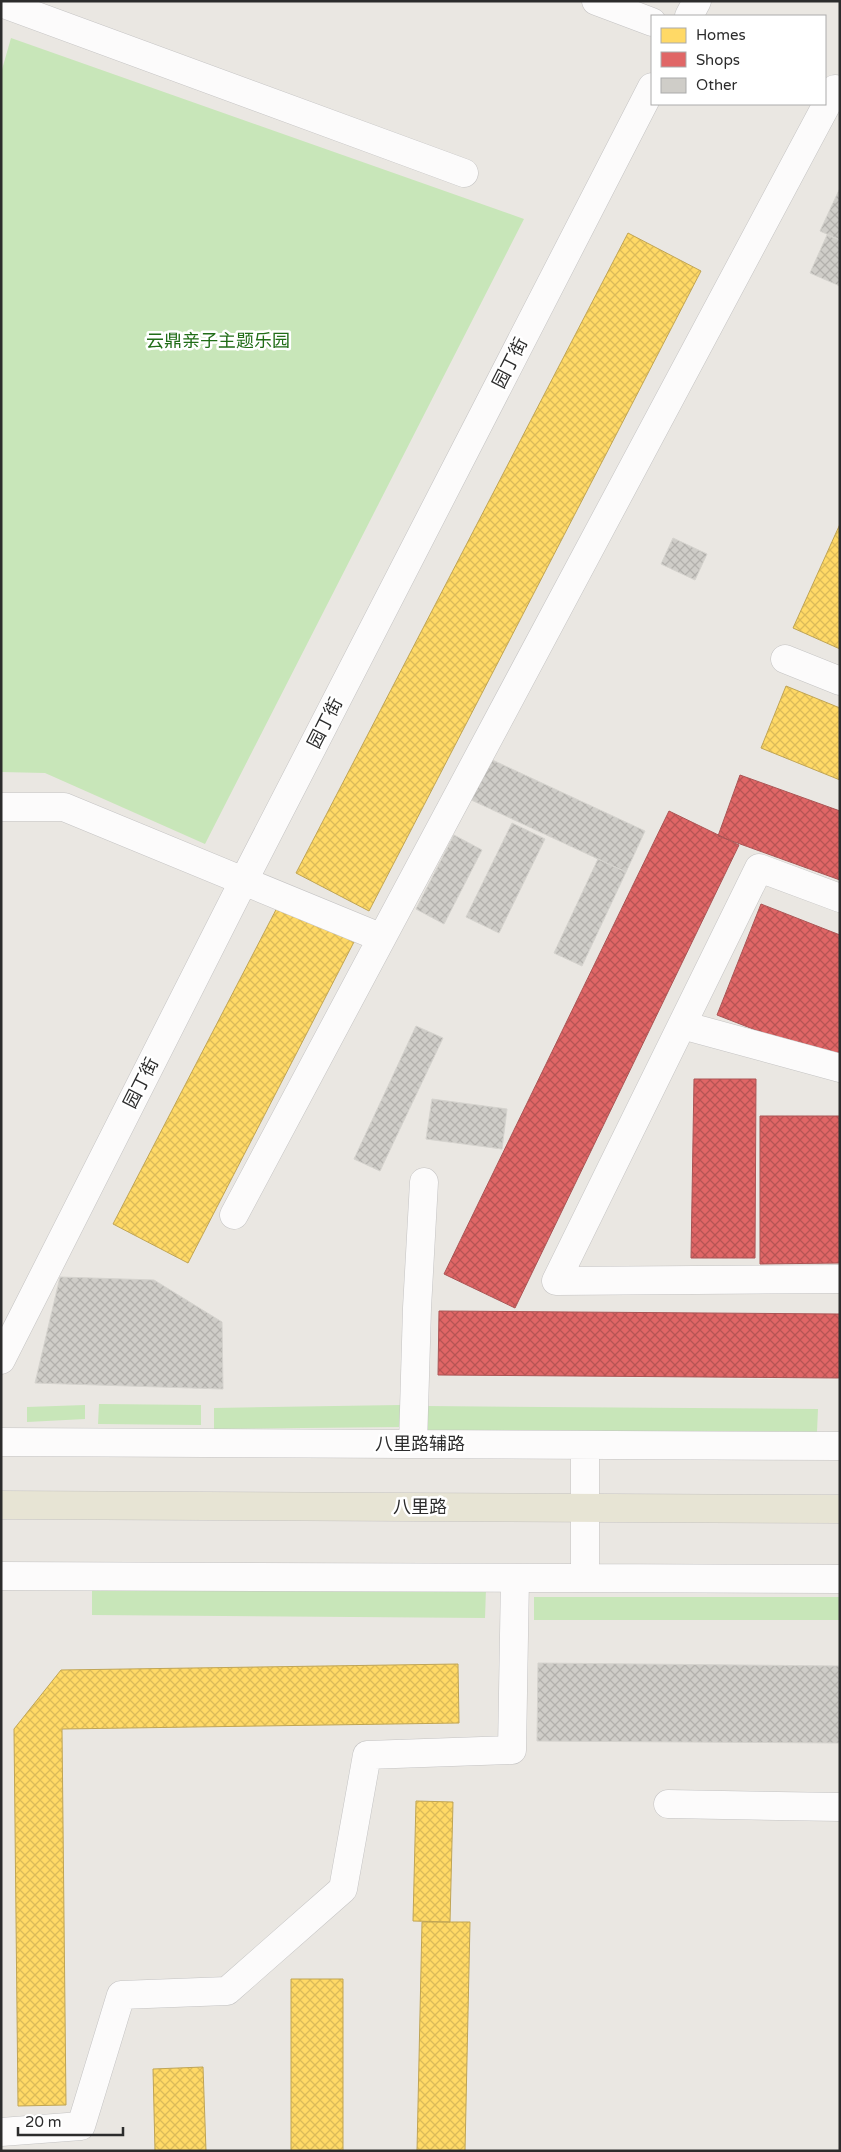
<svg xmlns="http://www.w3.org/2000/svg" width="841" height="2152" viewBox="0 0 841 2152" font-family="'Varela Round','Noto Sans SC',sans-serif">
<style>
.grass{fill:#c8e6b9}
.homes{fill:url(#homes-cross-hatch);stroke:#c0a555}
.shops{fill:url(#shops-cross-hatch);stroke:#a55}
.building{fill:url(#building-cross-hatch);stroke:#d5d3ce}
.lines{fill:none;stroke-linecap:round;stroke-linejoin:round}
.minor-casing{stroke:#c4c3c3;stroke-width:29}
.major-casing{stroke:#c6c4c2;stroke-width:29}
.minor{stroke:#fcfbfb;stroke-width:28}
.major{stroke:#e7e4d4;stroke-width:28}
.labels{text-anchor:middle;stroke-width:5;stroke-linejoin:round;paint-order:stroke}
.park-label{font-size:18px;fill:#216d18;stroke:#fff}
.street-label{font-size:18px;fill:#2c2c2c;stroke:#fff}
</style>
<defs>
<pattern id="homes-cross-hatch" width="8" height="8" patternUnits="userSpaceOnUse" patternTransform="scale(1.25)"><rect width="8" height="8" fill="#ffd966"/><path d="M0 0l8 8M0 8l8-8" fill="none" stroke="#dbba59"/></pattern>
<pattern id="shops-cross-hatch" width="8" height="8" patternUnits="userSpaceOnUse" patternTransform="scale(1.25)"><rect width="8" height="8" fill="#e06666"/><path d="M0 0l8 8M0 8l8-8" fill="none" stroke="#b65454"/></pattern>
<pattern id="building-cross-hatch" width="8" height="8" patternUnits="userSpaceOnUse" patternTransform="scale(1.25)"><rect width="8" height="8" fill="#cfcdc8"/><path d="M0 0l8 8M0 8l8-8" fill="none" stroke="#b2b0ac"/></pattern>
</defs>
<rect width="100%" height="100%" fill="#eae7e2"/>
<path class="grass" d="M11 38 524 219 205 844 45 773 1 772V73Z
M99 1404 201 1405V1425L98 1424Z
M85 1405V1419L27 1422V1407Z
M400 1405 401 1427 214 1429V1408Z
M426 1406 818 1409 817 1432 426 1430Z
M92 1585 486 1589 485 1618 92 1615Z
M534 1597H840V1620H534Z"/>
<path class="homes" d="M628 233 701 271 369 911 296 873Z
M840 524V649L793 628Z
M786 686 840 708V780L761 748Z
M280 902 355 940 188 1263 113 1224Z
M458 1664 459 1723 62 1729 66 2105 18 2106 14 1729 61 1670Z
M416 1801 453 1802 450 1922 413 1921Z
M422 1922H470L465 2151H417Z
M291 1979H343V2151H291Z
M203 2067 206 2151H155L153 2069Z"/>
<path class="shops" d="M740 775 840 811V880L718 836Z
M669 811 739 845 515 1308 444 1274Z
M761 904 840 935V1063L717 1015Z
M694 1079H756L755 1258H691Z
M760 1116H840V1263L760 1264Z
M439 1311 840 1314V1378L438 1375Z"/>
<path class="building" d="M840 188V240L820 231Z
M827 235 840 240V286L810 273Z
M673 538 707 554 695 580 661 564Z
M486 757 645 831 626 872 467 798Z
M512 823 545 839 499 933 466 917Z
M454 835 482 850 444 924 416 909Z
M598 859 626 872 582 966 554 953Z
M416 1026 443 1038 380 1171 354 1159Z
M432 1099 507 1109 502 1149 426 1139Z
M60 1277 154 1280 222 1322 223 1389 35 1383Z
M538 1663 840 1666V1743L537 1741Z"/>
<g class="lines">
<g class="minor-casing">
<path id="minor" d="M596 1 652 22
M1 3 464 173
M689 16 697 1
M785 659 840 681
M1 807H64L382 938
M840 898 759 868 556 1281 840 1279
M682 1025 840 1068
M234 1215 835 89
M1 1360 243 882 652 87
M1 1442 840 1446
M413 1444 417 1308 424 1182
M1 1576 840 1579
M585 1578V1445
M668 1804 840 1807
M1 2132 81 2126 121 1995 227 1991 343 1889 367 1755 512 1750 515 1578"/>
</g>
<g class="major-casing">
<path id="major" d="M1 1505 840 1509"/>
</g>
<use href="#minor" class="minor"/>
<use href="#major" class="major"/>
</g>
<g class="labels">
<g class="park-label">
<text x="218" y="347">云鼎亲子主题乐园</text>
</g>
<g class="street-label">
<text transform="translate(510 363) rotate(-63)" y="6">园丁街</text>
<text transform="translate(325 723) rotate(-63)" y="6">园丁街</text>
<text transform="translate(141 1083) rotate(-63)" y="6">园丁街</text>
<text x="420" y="1450">八里路辅路</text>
<text x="420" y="1513">八里路</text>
</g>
</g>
<rect width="841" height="2152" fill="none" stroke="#2c2c2c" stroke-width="5"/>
<rect x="651" y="15" width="175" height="90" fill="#ffffff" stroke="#ababab"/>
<rect x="661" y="28" width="25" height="15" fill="#ffd966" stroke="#ababab"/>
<text x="696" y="40" font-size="15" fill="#2c2c2c">Homes</text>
<rect x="661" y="52" width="25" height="15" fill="#e06666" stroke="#ababab"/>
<text x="696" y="65" font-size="15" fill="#2c2c2c">Shops</text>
<rect x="661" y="78" width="25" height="15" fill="#cfcdc8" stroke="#ababab"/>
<text x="696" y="90" font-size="15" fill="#2c2c2c">Other</text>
<path d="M18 2127v8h105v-8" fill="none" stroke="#2c2c2c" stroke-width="2.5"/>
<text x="25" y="2127" font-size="15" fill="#2c2c2c" stroke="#ffffff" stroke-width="4" paint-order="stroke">20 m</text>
</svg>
